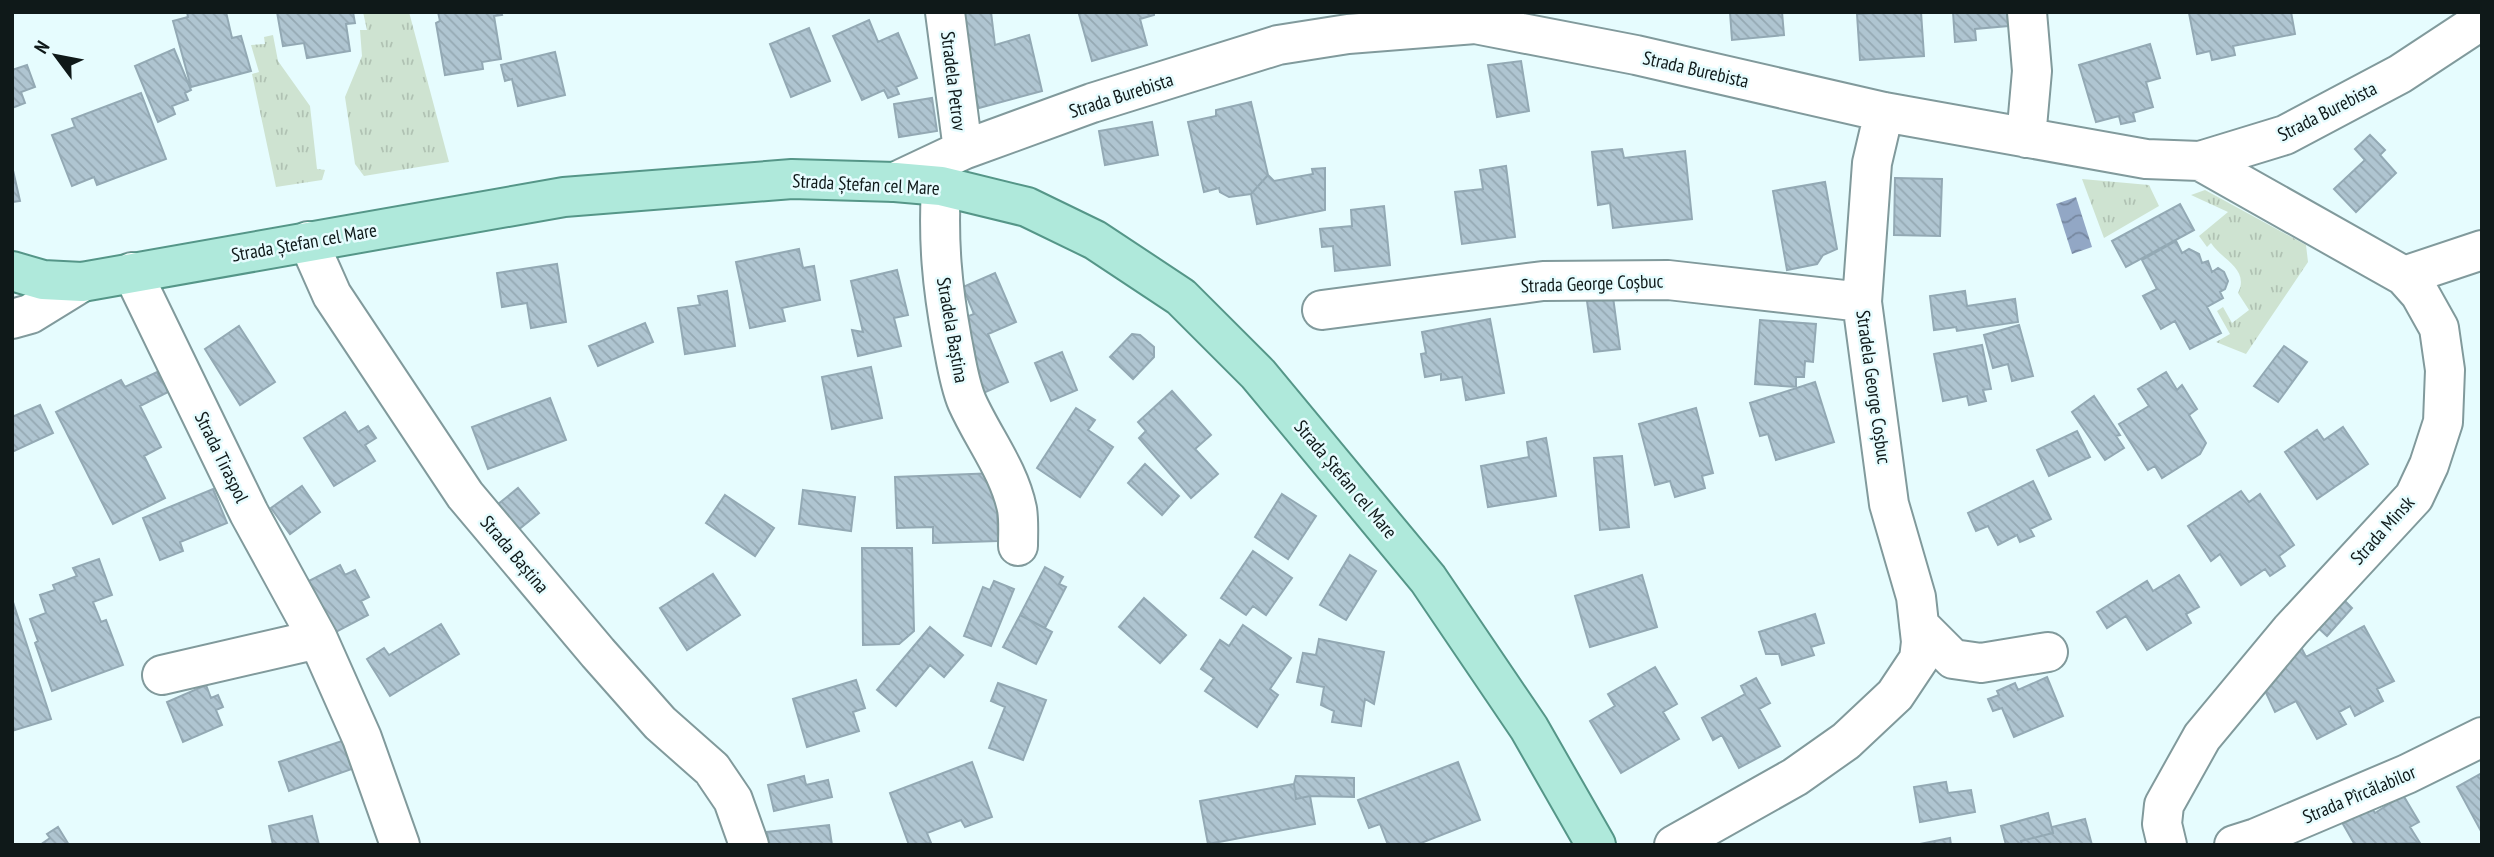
<svg xmlns="http://www.w3.org/2000/svg" width="2494" height="857" viewBox="0 0 2494 857" font-family="'PT Sans Narrow',sans-serif">
<style>
.grass{fill:url(#grass-tufts)}
.water{fill:url(#water-waves)}
.building{fill:url(#building-back-hatch);stroke:#93a9b4;stroke-width:2}
.lines{fill:none;stroke-linecap:round;stroke-linejoin:round}
.minor-casing{stroke:#819a9c;stroke-width:42}
.major-casing{stroke:#559688;stroke-width:42}
.minor{stroke:#fff;stroke-width:38}
.major{stroke:#afe9db;stroke-width:38}
.labels{text-anchor:middle;stroke-width:5;stroke-linejoin:round;paint-order:stroke}
.street-label{font-size:19px;fill:#0f1919;stroke:#e6fcfe}
</style>
<defs>
<pattern id="grass-tufts" width="24" height="20" patternUnits="userSpaceOnUse" patternTransform="scale(1.75)"><rect width="24" height="20" fill="#cee3d1"/><path d="M3 7l-1-3M5 7V3M7 7l1-3M15 17l-1-3M17 17v-4M19 17l1-3" fill="none" stroke="#b0c2b3"/></pattern>
<pattern id="water-waves" width="16" height="10" patternUnits="userSpaceOnUse" patternTransform="scale(1.75)"><rect width="16" height="10" fill="#92a7c5"/><path d="M0 5q4-4 8 0t8 0" fill="none" stroke="#76879f"/></pattern>
<pattern id="building-back-hatch" width="6" height="6" patternUnits="userSpaceOnUse" patternTransform="scale(1.75)"><rect width="6" height="6" fill="#afc5d1"/><path d="M-1 5l2 2M0 0l6 6M5-1l2 2" fill="none" stroke="#95a9b3"/></pattern>
</defs>
<rect width="100%" height="100%" fill="#e6fcfe"/>
<path class="grass" d="M363 12H409L449 162 364 176 355 164 345 97 362 56 360 30H367Z
M273 35 278 61 310 106 317 169 325 170 322 180 276 187 252 74 259 72 251 45 265 44 264 37Z
M2082 179 2149 185 2159 206 2104 238Z
M2205 190 2306 245 2308 262 2246 354 2216 342 2230 334 2217 311 2223 307 2232 323 2249 310 2238 293C2250 269 2222 260 2211 243L2207 247 2199 236 2228 212 2191 195Z"/>
<path class="water" d="M2076 197 2092 247 2072 254 2056 204Z"/>
<path class="building" d="M187 12H226L232 38 241 36 251 71 191 87 173 21 188 17Z
M277 12H353L355 23 346 24 350 51 307 58 304 43 283 46Z
M438 12H501L502 15 494 16 501 59 482 62 483 69 445 75 436 23 440 21Z
M956 12H991L995 45 1029 35 1042 91 979 108 962 63Z
M1084 12H1154V15L1140 19 1147 45 1092 61 1079 14Z
M1730 12H1782L1784 35 1732 40Z
M1885 12H1921L1924 56 1860 60 1857 14Z
M1953 12H2007L2008 26 1975 29 1976 40 1955 42Z
M2291 12 2295 34 2233 46 2235 55 2212 60 2210 51 2197 54 2189 13Z
M869 20 878 42 898 33 917 78 896 87 899 94 888 98 884 90 862 100 833 36Z
M809 28 830 81 791 97 770 44Z
M2150 44 2160 78 2146 82 2153 107 2133 113 2135 121 2121 124 2119 116 2096 122 2079 65Z
M174 49 191 90 185 93 188 100 172 106 175 114 158 122 135 66Z
M555 52 565 95 518 106 512 79 505 81 501 65Z
M1521 61 1529 111 1497 117 1488 65Z
M27 65 35 87 21 92 25 103 12 108V70Z
M141 93 166 159 97 185 94 177 72 186 52 135 75 127 72 119Z
M932 98 937 131 899 137 894 104Z
M1251 102 1268 175 1251 194 1229 197 1220 192 1219 188 1204 192 1188 122 1216 116V110Z
M1152 122 1158 155 1105 165 1099 131Z
M2370 135 2385 150 2380 155 2396 173 2356 212 2334 189 2365 160 2355 149Z
M1622 149 1624 158 1685 151 1692 219 1613 228 1610 203 1598 205 1592 152Z
M12 166 20 201 12 202Z
M1506 166 1515 237 1462 244 1455 192 1483 189 1480 170Z
M1325 168V210L1257 224 1251 194 1268 175 1274 181 1313 174 1312 169Z
M1895 178 1942 179 1940 236 1894 235Z
M1825 182 1837 249 1823 255 1817 264 1787 270 1773 191Z
M2180 204 2194 230 2126 267 2112 241Z
M1384 206 1390 265 1335 271 1333 246 1322 247 1320 229 1352 226 1351 210Z
M2176 241 2182 253 2189 249 2199 254 2202 263 2208 261 2212 272 2218 268 2224 272 2228 281 2225 289 2220 292 2223 298 2207 307 2221 333 2190 349 2175 321 2161 329 2143 296 2157 289 2142 260Z
M799 249 803 268 814 266 820 300 782 308 785 321 750 328 736 262Z
M557 264 566 322 531 328 527 303 502 307 497 273Z
M897 270 908 315 894 318 901 346 858 356 852 330 863 332 851 281Z
M995 273 1016 322 988 334 1008 382 979 395 963 357 975 352 961 319 974 314 963 287Z
M727 291 735 346 685 354 678 308 700 305 698 296Z
M1965 291 1967 306 2015 299 2018 322 1957 331 1956 327 1934 330 1930 296Z
M1613 297 1620 349 1594 352 1587 301Z
M1490 319 1504 393 1466 400 1462 377 1441 380V374L1425 377 1421 354 1426 353 1422 332Z
M1760 320 1816 324 1813 362 1805 361 1804 377H1796V387L1755 384Z
M645 323 653 342 598 366 589 346Z
M2019 325 2033 376 2012 381 2008 364 1993 368 1984 335Z
M239 326 275 382 240 405 205 349Z
M1132 334 1140 335 1154 347V357L1133 379 1110 357Z
M1982 345 1991 389 1983 390 1986 401 1969 405 1967 396 1943 401 1934 354Z
M2284 346 2307 362 2278 402 2254 386Z
M1062 352 1077 390 1051 401 1035 363Z
M871 367 882 418 832 429 822 377Z
M157 372 161 381 170 376 176 388 140 406 161 447 144 456 165 498 113 524 56 412 121 380 125 387Z
M2166 372 2177 390 2182 385 2197 409 2189 415 2206 443 2200 454 2162 478 2155 466 2148 470 2119 424 2149 406 2138 389Z
M1815 382 1834 442 1776 460 1768 434 1760 436 1750 403Z
M1172 391 1211 435 1195 449 1218 474 1191 498 1139 438 1146 431 1138 422Z
M2094 396 2120 435 2116 436 2124 448 2105 460 2072 412Z
M550 398 566 440 488 469 472 427Z
M40 405 53 433 12 452V417Z
M1076 408 1095 420 1088 430 1113 447 1080 497 1037 468Z
M1696 408 1713 473 1702 476 1705 488 1675 497 1670 481 1655 485 1639 424Z
M345 412 358 432 368 426 376 438 365 445 375 461 334 486 304 438Z
M2343 427 2368 464 2317 499 2285 452 2317 430 2324 440Z
M2077 431 2090 457 2049 476 2037 450Z
M1546 438 1556 496 1488 507 1481 466 1529 457 1527 442Z
M1622 456 1629 527 1600 530 1594 458Z
M1145 464 1179 496 1162 515 1128 483Z
M996 473 998 541 933 543V527L897 528 895 477Z
M2033 481 2051 519 2030 529 2034 536 2020 542 2017 535 1998 545 1988 526 1976 531 1968 513Z
M302 486 320 512 290 534 271 508Z
M518 488 539 513 518 530 497 505Z
M213 489 227 523 180 542 183 551 160 560 143 518Z
M803 490 855 497 851 531 799 524Z
M2241 491 2249 502 2260 494 2294 545 2279 556 2285 566 2270 576 2265 569 2241 585 2220 554 2211 561 2188 526Z
M1282 494 1316 516 1288 559 1255 537Z
M725 495 774 528 755 556 706 523Z
M862 548H912L914 631 899 644 863 645Z
M1253 551 1292 578 1266 615 1253 606 1246 615 1221 598Z
M1350 555 1376 571 1346 620 1320 605Z
M99 559 112 595 93 602 101 622 106 620 123 665 52 691 35 643 38 641 30 619 46 613 40 595 55 590 53 585 77 576 73 568Z
M340 565 345 575 355 570 369 597 361 601 368 615 334 633 307 582Z
M1045 567 1063 577 1059 584 1066 587 1045 628 1020 615Z
M713 574 740 615 687 650 660 608Z
M1642 575 1657 627 1590 647 1575 596Z
M2179 575 2199 607 2186 614 2191 623 2147 650 2126 616 2107 628 2097 612 2147 581 2153 591Z
M994 581 1014 589 991 646 964 636 983 587 990 590Z
M1144 598 1186 635 1160 663 1119 627Z
M2342 598 2352 608 2327 636 2316 626Z
M12 599 51 719 12 731Z
M1815 614 1824 643 1811 647 1814 655 1782 665 1779 654H1766L1759 632Z
M1020 615 1052 632 1036 664 1003 647Z
M441 624 459 654 390 696 367 659 384 648 389 655Z
M1243 625 1291 658 1270 689 1278 695 1257 727 1205 691 1214 678 1201 669 1220 640 1229 646Z
M2364 626 2394 681 2377 689 2383 701 2355 716 2350 706 2339 712 2346 724 2317 739 2296 701 2275 712 2261 682 2299 643 2306 657Z
M930 627 963 655 944 677 930 665 896 706 877 690Z
M1319 639 1384 652 1374 704 1365 699 1361 726 1332 722 1334 711 1321 705 1324 687 1297 682 1303 653 1316 655Z
M1655 667 1677 704 1663 712 1679 739 1621 773 1590 721 1615 706 1608 694Z
M2047 677 2063 716 2014 737 2002 708 1993 711 1988 699 1999 695 1997 691 2015 683 2018 690Z
M1756 678 1770 703 1759 709 1780 746 1739 768 1722 735 1713 740 1702 718 1745 694 1741 686Z
M856 680 865 708 853 712 859 731 807 747 793 699Z
M998 683 1046 700 1023 760 989 748 1005 707 991 701Z
M206 685 211 698 218 695 223 707 216 710 222 725 183 742 167 702Z
M342 741 352 769 289 791 279 762Z
M972 762 992 817 965 827 961 820 927 833 931 843 909 845 890 793Z
M1458 762 1480 820 1416 845H1388L1380 824 1369 828 1358 800Z
M2482 773V833L2457 787Z
M804 776 806 785 828 780 832 797 774 811 768 785Z
M1296 776 1354 778V797L1310 796 1296 799 1294 784Z
M1946 782 1948 793 1971 790 1975 812 1920 822 1914 787Z
M1294 784 1296 799 1310 796 1315 824 1208 844 1200 801Z
M2403 795 2419 822 2410 827 2420 843 2355 845 2343 824 2371 807 2375 813Z
M2048 813 2053 833 2021 841 2022 845H2006L2001 826Z
M312 816 319 845H273L269 826Z
M2085 819 2092 845H2022L2021 841 2053 833 2052 827Z
M829 825 832 845H769L767 832Z
M58 827 69 845H40L50 838 47 834Z
M1950 838 1951 845H1915Z"/>
<g class="lines">
<g class="minor-casing">
<path id="minor" d="M945 12 963 150
M2026 138 2032 71 2027 12
M895 182 963 150 1092 103 1278 45 1348 34 1475 24 1636 55 1884 112 2146 159 2200 161 2285 135 2400 74 2482 20
M941 186C938 242 942 285 952 340 956 360 959 383 967 402 983 438 1009 470 1017 509 1019 520 1018 534 1018 546
M308 241 332 295 465 495 598 653 660 723 712 769 733 800 749 845
M132 272 249 513 318 639 362 738 400 845
M2404 276 2482 250
M1322 310 1543 281 1668 280 1862 302
M12 319 30 314 82 282
M1919 625 1953 659 1981 663 2048 652
M162 675 318 639
M1674 845 1795 777 1846 741 1895 695 1919 659 1921 642 1916 597 1889 504 1862 302 1872 163 1884 112
M2167 845 2162 824 2164 805 2202 737 2291 630 2414 497 2429 465 2443 422 2445 370 2439 328 2420 294 2404 276 2200 161
M2234 845 2256 838 2407 774 2482 737"/>
</g>
<g class="major-casing">
<path id="major" d="M12 271 43 280 82 282 564 197 792 179 895 182 941 186 1027 207 1095 240 1181 297 1258 374 1428 579 1529 728 1596 845"/>
</g>
<use href="#minor" class="minor"/>
<use href="#major" class="major"/>
</g>
<g class="labels">
<g class="street-label">
<text transform="translate(1696 69) rotate(13)" y="7">Strada Burebista</text>
<text transform="translate(954 81) rotate(83)" y="7">Stradela Petrov</text>
<text transform="translate(1121 95) rotate(-18)" y="7">Strada Burebista</text>
<text transform="translate(2327 111) rotate(-27)" y="7">Strada Burebista</text>
<text transform="translate(866 184) rotate(3)" y="7">Strada Ștefan cel Mare</text>
<text transform="translate(304 242) rotate(-10)" y="7">Strada Ștefan cel Mare</text>
<text transform="translate(1592 283) rotate(-2)" y="7">Strada George Coșbuc</text>
<text transform="translate(953 330) rotate(80)" y="7">Stradela Baștina</text>
<text transform="translate(1874 387) rotate(82)" y="7">Stradela George Coșbuc</text>
<text transform="translate(222 457) rotate(64)" y="7">Strada Tiraspol</text>
<text transform="translate(1346 479) rotate(50)" y="7">Strada Ștefan cel Mare</text>
<text transform="translate(2382 530) rotate(-48)" y="7">Strada Minsk</text>
<text transform="translate(515 554) rotate(50)" y="7">Strada Baștina</text>
<text transform="translate(2359 794) rotate(-23)" y="7">Strada Pîrcălabilor</text>
</g>
</g>
<rect width="2494" height="857" fill="none" stroke="#0f1919" stroke-width="28"/>
<g transform="translate(56 56) rotate(302)" stroke="#e6fcfe" stroke-width="5" paint-order="stroke">
<path d="M0-5L12 26L0 18L-12 26Z" fill="#0f1919"/>
<text y="-10" font-size="19" font-weight="bold" text-anchor="middle" fill="#0f1919">N</text>
</g>
</svg>
